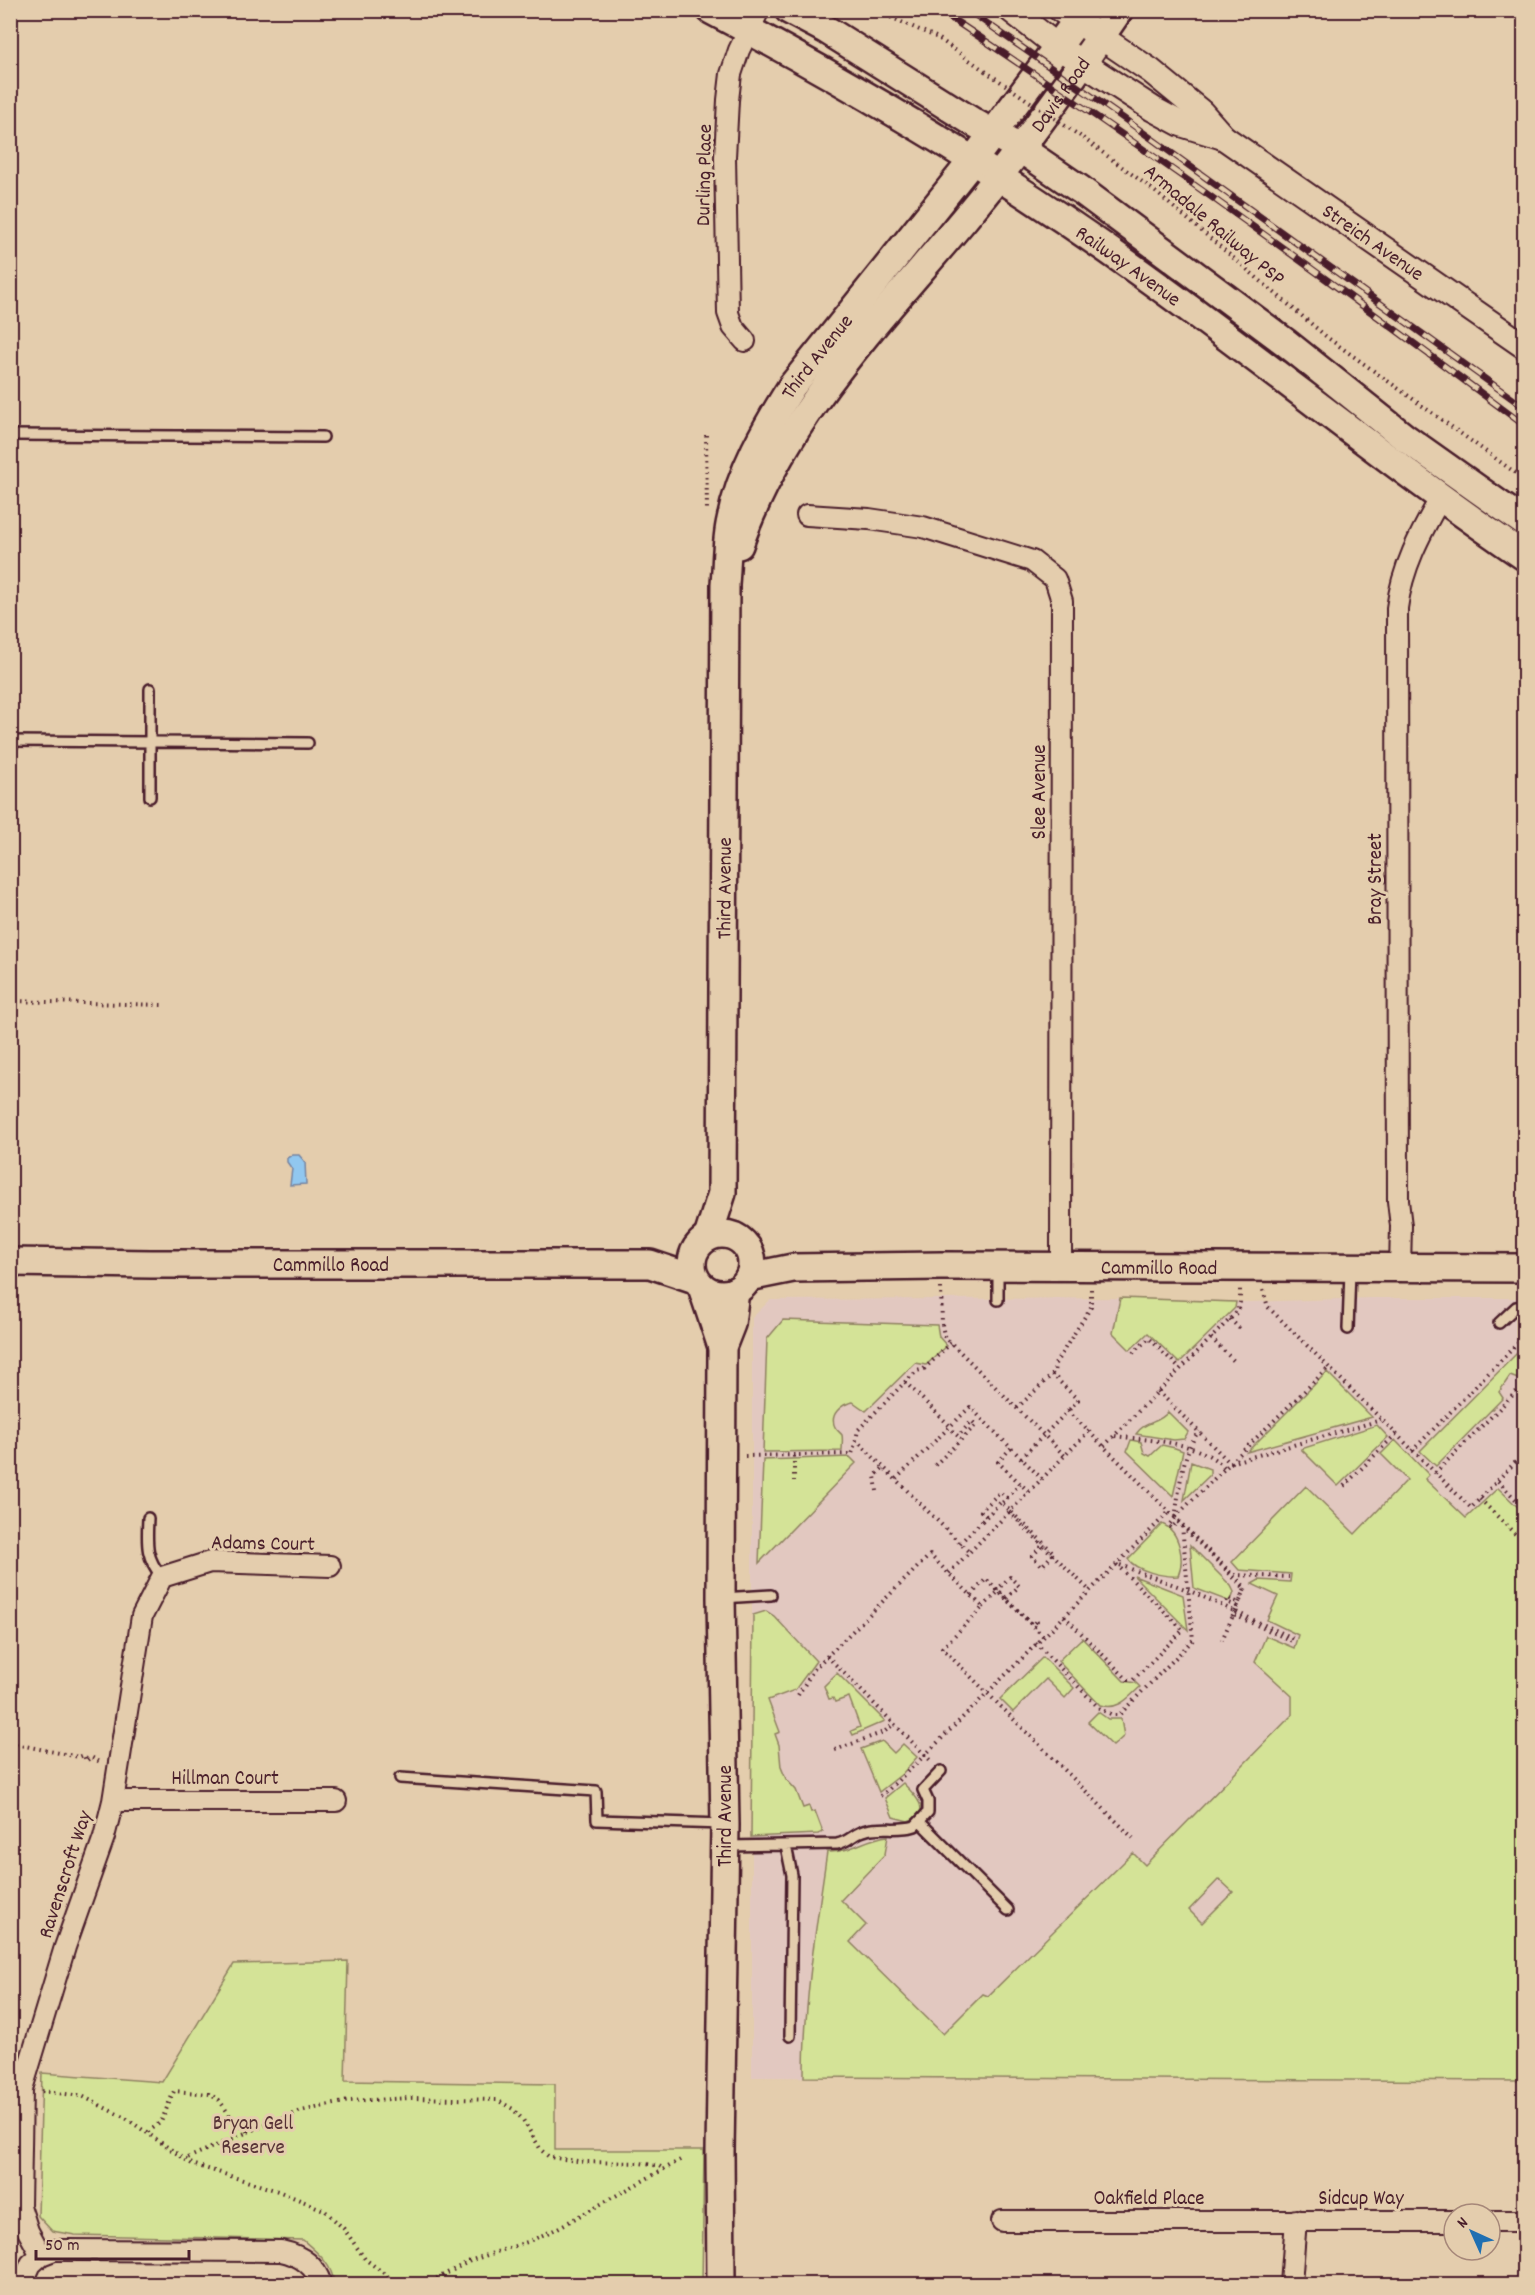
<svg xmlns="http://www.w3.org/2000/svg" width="1535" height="2295" viewBox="0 0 1535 2295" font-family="Dekko,sans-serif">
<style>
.built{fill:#e2c8c0}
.green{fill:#d4e397;stroke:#8f8161;stroke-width:1.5;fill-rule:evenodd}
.water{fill:#91c7ef;stroke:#7584a1;stroke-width:1.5}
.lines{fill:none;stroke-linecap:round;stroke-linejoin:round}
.service-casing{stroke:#4a1f2b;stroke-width:14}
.minor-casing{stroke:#4a1f2b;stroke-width:24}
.tertiary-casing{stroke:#4a1f2b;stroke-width:28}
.secondary-casing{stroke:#4a1f2b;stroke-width:32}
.path{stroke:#4a1f2b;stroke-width:4;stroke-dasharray:1.5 4.5;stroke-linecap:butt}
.service{stroke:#e4cdad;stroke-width:9}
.minor{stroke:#e4cdad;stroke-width:20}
.tertiary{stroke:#e4cdad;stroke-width:24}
.secondary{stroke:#e4cdad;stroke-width:27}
.rail-casing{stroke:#4a1f2b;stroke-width:7}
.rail{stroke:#e4cdad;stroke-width:4.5;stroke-dasharray:14;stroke-linecap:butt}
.path-bridge{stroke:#4a1f2b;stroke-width:4;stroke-dasharray:1.5 4.5;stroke-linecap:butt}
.labels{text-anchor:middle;stroke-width:6;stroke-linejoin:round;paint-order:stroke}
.street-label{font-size:21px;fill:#4a1f2b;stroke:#e4cdad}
.park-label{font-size:21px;fill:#583336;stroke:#e4cdad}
</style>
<rect width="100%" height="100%" fill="#e4cdad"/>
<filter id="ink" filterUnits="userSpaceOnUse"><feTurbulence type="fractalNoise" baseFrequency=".0167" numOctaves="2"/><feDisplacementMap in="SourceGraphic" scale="12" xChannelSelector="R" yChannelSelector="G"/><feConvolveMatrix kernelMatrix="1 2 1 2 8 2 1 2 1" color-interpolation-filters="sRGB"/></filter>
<g filter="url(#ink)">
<path class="built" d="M1120 1298 1251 1302 1370 1298H1524V2081L752 2077V1318L770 1300Z"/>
<path class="green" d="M1120 1298 1236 1302 1235 1308 1179 1363 1148 1333 1130 1350 1113 1333Z
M783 1320 937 1325 939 1337 947 1346 926 1365 915 1363 866 1411 853 1402C841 1404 829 1415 835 1427 837 1431 840 1432 842 1435 843 1439 842 1447 842 1451L763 1452 767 1339Z
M1524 1346V1372L1518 1379 1510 1376 1499 1392 1503 1398 1436 1466 1420 1451Z
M1327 1372 1372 1417 1247 1452Z
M1168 1412 1188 1432 1184 1439 1174 1440 1136 1434C1144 1421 1159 1424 1168 1412Z
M1377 1425 1388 1437 1338 1486 1301 1449Z
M1131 1440 1141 1442 1144 1453 1150 1456 1162 1445 1175 1448 1183 1451 1173 1496 1127 1451Z
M1395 1440 1429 1475 1425 1479 1466 1518 1498 1488 1524 1513V2081L804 2077C804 2001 816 1927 827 1852 850 1853 866 1838 888 1836L885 1854 841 1900 866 1925 850 1942 943 2034 983 1994 988 1996 1133 1853 1145 1865 1292 1715V1696L1255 1662 1266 1636 1294 1648 1298 1635 1267 1620 1278 1596 1252 1584 1259 1580 1290 1582 1291 1574 1239 1570 1232 1562 1306 1486 1355 1534 1407 1480 1381 1454ZM1219 1879 1233 1892 1202 1923 1189 1910Z
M850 1457 856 1463 853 1466 759 1563 763 1460Z
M1191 1462 1210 1469V1475L1184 1500Z
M1162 1524C1180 1531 1185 1560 1178 1576 1164 1577 1136 1571 1128 1559Z
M1190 1545 1231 1586 1234 1592 1232 1598 1228 1601 1194 1588Z
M1134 1576 1183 1595 1188 1630Z
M766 1611 774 1616 816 1661 795 1690 768 1700 780 1732 775 1734 779 1745 781 1767 786 1779 796 1790 803 1808 809 1806 811 1812 815 1811 823 1832 818 1834 751 1837 753 1615Z
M1082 1638 1124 1681 1136 1683 1140 1687C1128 1698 1118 1711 1100 1705L1058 1661Z
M1043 1657 1074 1688 1065 1698 1046 1679 1013 1712 1000 1699Z
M837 1673 885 1721 853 1735 851 1731 860 1727 849 1697 835 1702 833 1698 829 1699 824 1686Z
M1098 1712 1108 1719H1121L1124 1736 1113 1746 1088 1722Z
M882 1741 894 1753 903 1744 917 1757 902 1774 879 1792 861 1749Z
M903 1783C914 1794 934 1812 908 1821L893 1817 885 1798Z
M348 1961 345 2081 555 2084V2150H704L702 2284H334C333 2265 317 2252 303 2240L75 2235 52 2231 38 2216 42 2073 162 2082 234 1964Z"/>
<path class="water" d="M292 1155H299L305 1162 306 1184 290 1185 292 1169 287 1162V1158Z"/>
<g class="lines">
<g class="service-casing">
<path id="service" d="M10 435 323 437
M150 689V797
M10 741 308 743
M998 1300V1268
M1499 1323 1516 1307 1524 1306
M1348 1329 1350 1270
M148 1518C147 1543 145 1557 162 1577
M722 1598 771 1595
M400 1778 596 1791 597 1820 723 1824
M920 1822 1008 1910
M727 1846 837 1844C849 1842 855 1832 867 1830 882 1826 900 1831 915 1826L928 1812V1801L923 1790 941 1771
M786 1846 792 1875 790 2036"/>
</g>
<g class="minor-casing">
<path id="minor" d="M745 341 733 327 728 313 725 157 728 100 731 74 739 50 759 10
M807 515 869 519 923 527 1032 561 1055 579 1062 601 1061 1266
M1400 1268 1401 1226 1398 1201 1397 608C1402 568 1420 534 1440 499
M113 1801H336
M1002 2221H1454
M1490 2221H1524
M41 2255 54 2250H65L281 2251C300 2255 315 2265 321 2284
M22 2284 31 2264 41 2255 28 2231 20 2206 22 2089 65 1947 104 1837 113 1801 142 1616 162 1577 210 1562 330 1566
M1291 2284 1296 2220"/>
</g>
<g class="tertiary-casing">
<g id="tertiary">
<path d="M1011 10 1058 47 1153 109 1181 124 1223 137"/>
<path id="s1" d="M1061 10 1151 71 1201 112 1223 137 1524 346"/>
</g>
</g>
<g class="secondary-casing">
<g id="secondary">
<path id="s2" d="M711 10C857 87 998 171 1132 267 1264 361 1390 465 1524 556"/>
<path d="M789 10 825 29 973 122 1021 149 1081 190 1285 342 1404 437 1524 522"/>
<path id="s3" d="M739 545C782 418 881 319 965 218 1020 152 1070 82 1119 10"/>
<circle cx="722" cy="1264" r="30"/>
<path id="s4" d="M708 1237 722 1193 725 584C727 563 726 541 731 520 740 472 766 427 792 386L973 160 1085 10"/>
<path id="s5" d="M10 1262 151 1264H650L695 1279"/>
<path id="s6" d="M749 1277 793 1268 941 1266 1524 1268"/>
<path d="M702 1287 722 1347"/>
<path d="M721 2284 720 2152 725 1825 721 1598 722 1347 731 1324 735 1291"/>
</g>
</g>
<path class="path" d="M874 10 938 38 985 71
M1083 138 1152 189 1328 338 1524 479
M706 435 707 512
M10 1001 163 1005
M941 1288 942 1324 944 1336 1065 1456
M1263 1290 1268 1307 1471 1508 1524 1453
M1230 1319 1240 1329
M1211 1338 1234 1361
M951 1343 924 1369 917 1371 905 1382 858 1430 856 1440 969 1552
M1133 1353 1149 1338 1180 1369
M1052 1374 1078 1400 1068 1411
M905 1382 950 1426
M1158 1391 1230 1463 1381 1420
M1017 1408 1054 1373 1055 1364 1091 1307V1288
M1115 1436C1151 1441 1198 1440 1225 1468
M1104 1446 1237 1312 1240 1302V1289
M1011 1448 998 1462 1029 1492
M1412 1451 1524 1337
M745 1456 852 1454 856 1440
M794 1456V1481
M1021 1458 1068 1411 1246 1588 1231 1620
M935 1465 976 1425 972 1421 958 1436 949 1428
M1435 1473 1524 1384
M896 1479 970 1407 1042 1479
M1498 1481 1524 1508
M1344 1486 1396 1434
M877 1491 875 1476 883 1468
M1007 1498 1020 1484
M1480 1499 1524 1543
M1009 1512 1089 1590
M986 1516 981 1511 1000 1492 1007 1498 1002 1503
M1175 1517 1328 1368
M1175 1517C1180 1488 1181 1455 1199 1431
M1175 1518 1168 1526 1171 1528 1178 1522
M960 1543 982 1521
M1120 1565 1188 1590 1293 1638 1292 1641 1234 1615
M949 1573 1089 1431
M1234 1575 1289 1577
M971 1595 986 1579 999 1591
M1237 1606 1226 1602 1228 1598 1239 1603
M983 1607 999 1591 1043 1636
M1064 1616 1128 1680H1133L1183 1630 1116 1564
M1034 1627 1038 1623 1036 1621
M1036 1643 1100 1709 1113 1715H1119L1193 1640 1182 1526
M827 1656 925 1755 1169 1512
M798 1695 815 1668 930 1555 983 1607 942 1648 1133 1838
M10 1743 79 1757 84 1755 86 1761 91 1757 100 1762
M835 1750 884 1732 894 1724
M880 1796 888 1790 925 1755 932 1762
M42 2091 82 2096 127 2119 192 2164 278 2191 324 2210 344 2229 365 2259 398 2284
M148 2132 161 2122 174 2091 209 2094 219 2100 231 2117 248 2132 185 2159
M248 2132 301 2111 349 2101 412 2098 497 2100 513 2109 523 2120 541 2150 549 2157 584 2162 640 2163 659 2166 664 2169
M426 2284 472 2260 527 2242 554 2230 684 2158"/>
<use href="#service" class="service"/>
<use href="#minor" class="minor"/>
<use href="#tertiary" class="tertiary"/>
<use href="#secondary" class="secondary"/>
<g class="rail-casing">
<path id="rail" d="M939 10C1138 142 1333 282 1524 425
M968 10 1123 118 1524 407"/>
</g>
<use href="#rail" class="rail"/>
<path class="path-bridge" d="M985 71 1083 138
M982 1521 1001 1502 1054 1553 1042 1566 1032 1556 1044 1544
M1178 1522 1245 1589 1222 1640
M1006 1599 997 1590 1010 1577 1019 1586 1006 1599 1032 1625 1036 1621"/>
</g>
</g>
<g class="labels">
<g class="street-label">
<text dy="7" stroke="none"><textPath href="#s3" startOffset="556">Davis Road</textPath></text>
<text transform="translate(703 175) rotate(-89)" y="7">Durling Place</text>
<text transform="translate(1215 224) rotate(40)" y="7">Armadale Railway PSP</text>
<text dy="7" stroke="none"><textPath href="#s1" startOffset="390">Streich Avenue</textPath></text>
<text dy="7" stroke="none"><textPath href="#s2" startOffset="490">Railway Avenue</textPath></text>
<text dy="7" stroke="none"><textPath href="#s4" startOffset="906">Third Avenue</textPath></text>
<text transform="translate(1038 792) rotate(-90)" y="7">Slee Avenue</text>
<text transform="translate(1374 879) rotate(-90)" y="7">Bray Street</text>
<text dy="7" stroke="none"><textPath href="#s4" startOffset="351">Third Avenue</textPath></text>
<text dy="7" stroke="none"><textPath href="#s5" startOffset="321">Cammillo Road</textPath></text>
<text dy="7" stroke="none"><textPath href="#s6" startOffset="411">Cammillo Road</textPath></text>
<text transform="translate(263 1542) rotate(1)" y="7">Adams Court</text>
<text x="225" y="1784">Hillman Court</text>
<text transform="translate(724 1816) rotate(-90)" y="7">Third Avenue</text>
<text transform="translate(64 1874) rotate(-72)" y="7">Ravenscroft Way</text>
<text x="1149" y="2204">Oakfield Place</text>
<text x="1361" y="2204">Sidcup Way</text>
</g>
<g class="park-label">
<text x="253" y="2129">Bryan Gell<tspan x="253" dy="24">Reserve</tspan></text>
</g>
</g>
<rect width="1535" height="2295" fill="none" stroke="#e4cdad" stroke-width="36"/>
<rect x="18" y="18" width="1499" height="2259" fill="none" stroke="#4a1f2b" stroke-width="2" filter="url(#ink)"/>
<g transform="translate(1472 2232) rotate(315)"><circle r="28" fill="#e4cdad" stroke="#a68779" stroke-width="1.5"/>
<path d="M0-4.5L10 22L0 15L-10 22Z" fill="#1f6fb2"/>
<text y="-9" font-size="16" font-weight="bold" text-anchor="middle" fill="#4a1f2b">N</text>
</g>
<path d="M36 2250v9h153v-9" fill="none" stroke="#4a1f2b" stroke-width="3"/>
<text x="45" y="2250" font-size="18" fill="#4a1f2b" stroke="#e4cdad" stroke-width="4.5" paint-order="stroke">50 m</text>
</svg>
